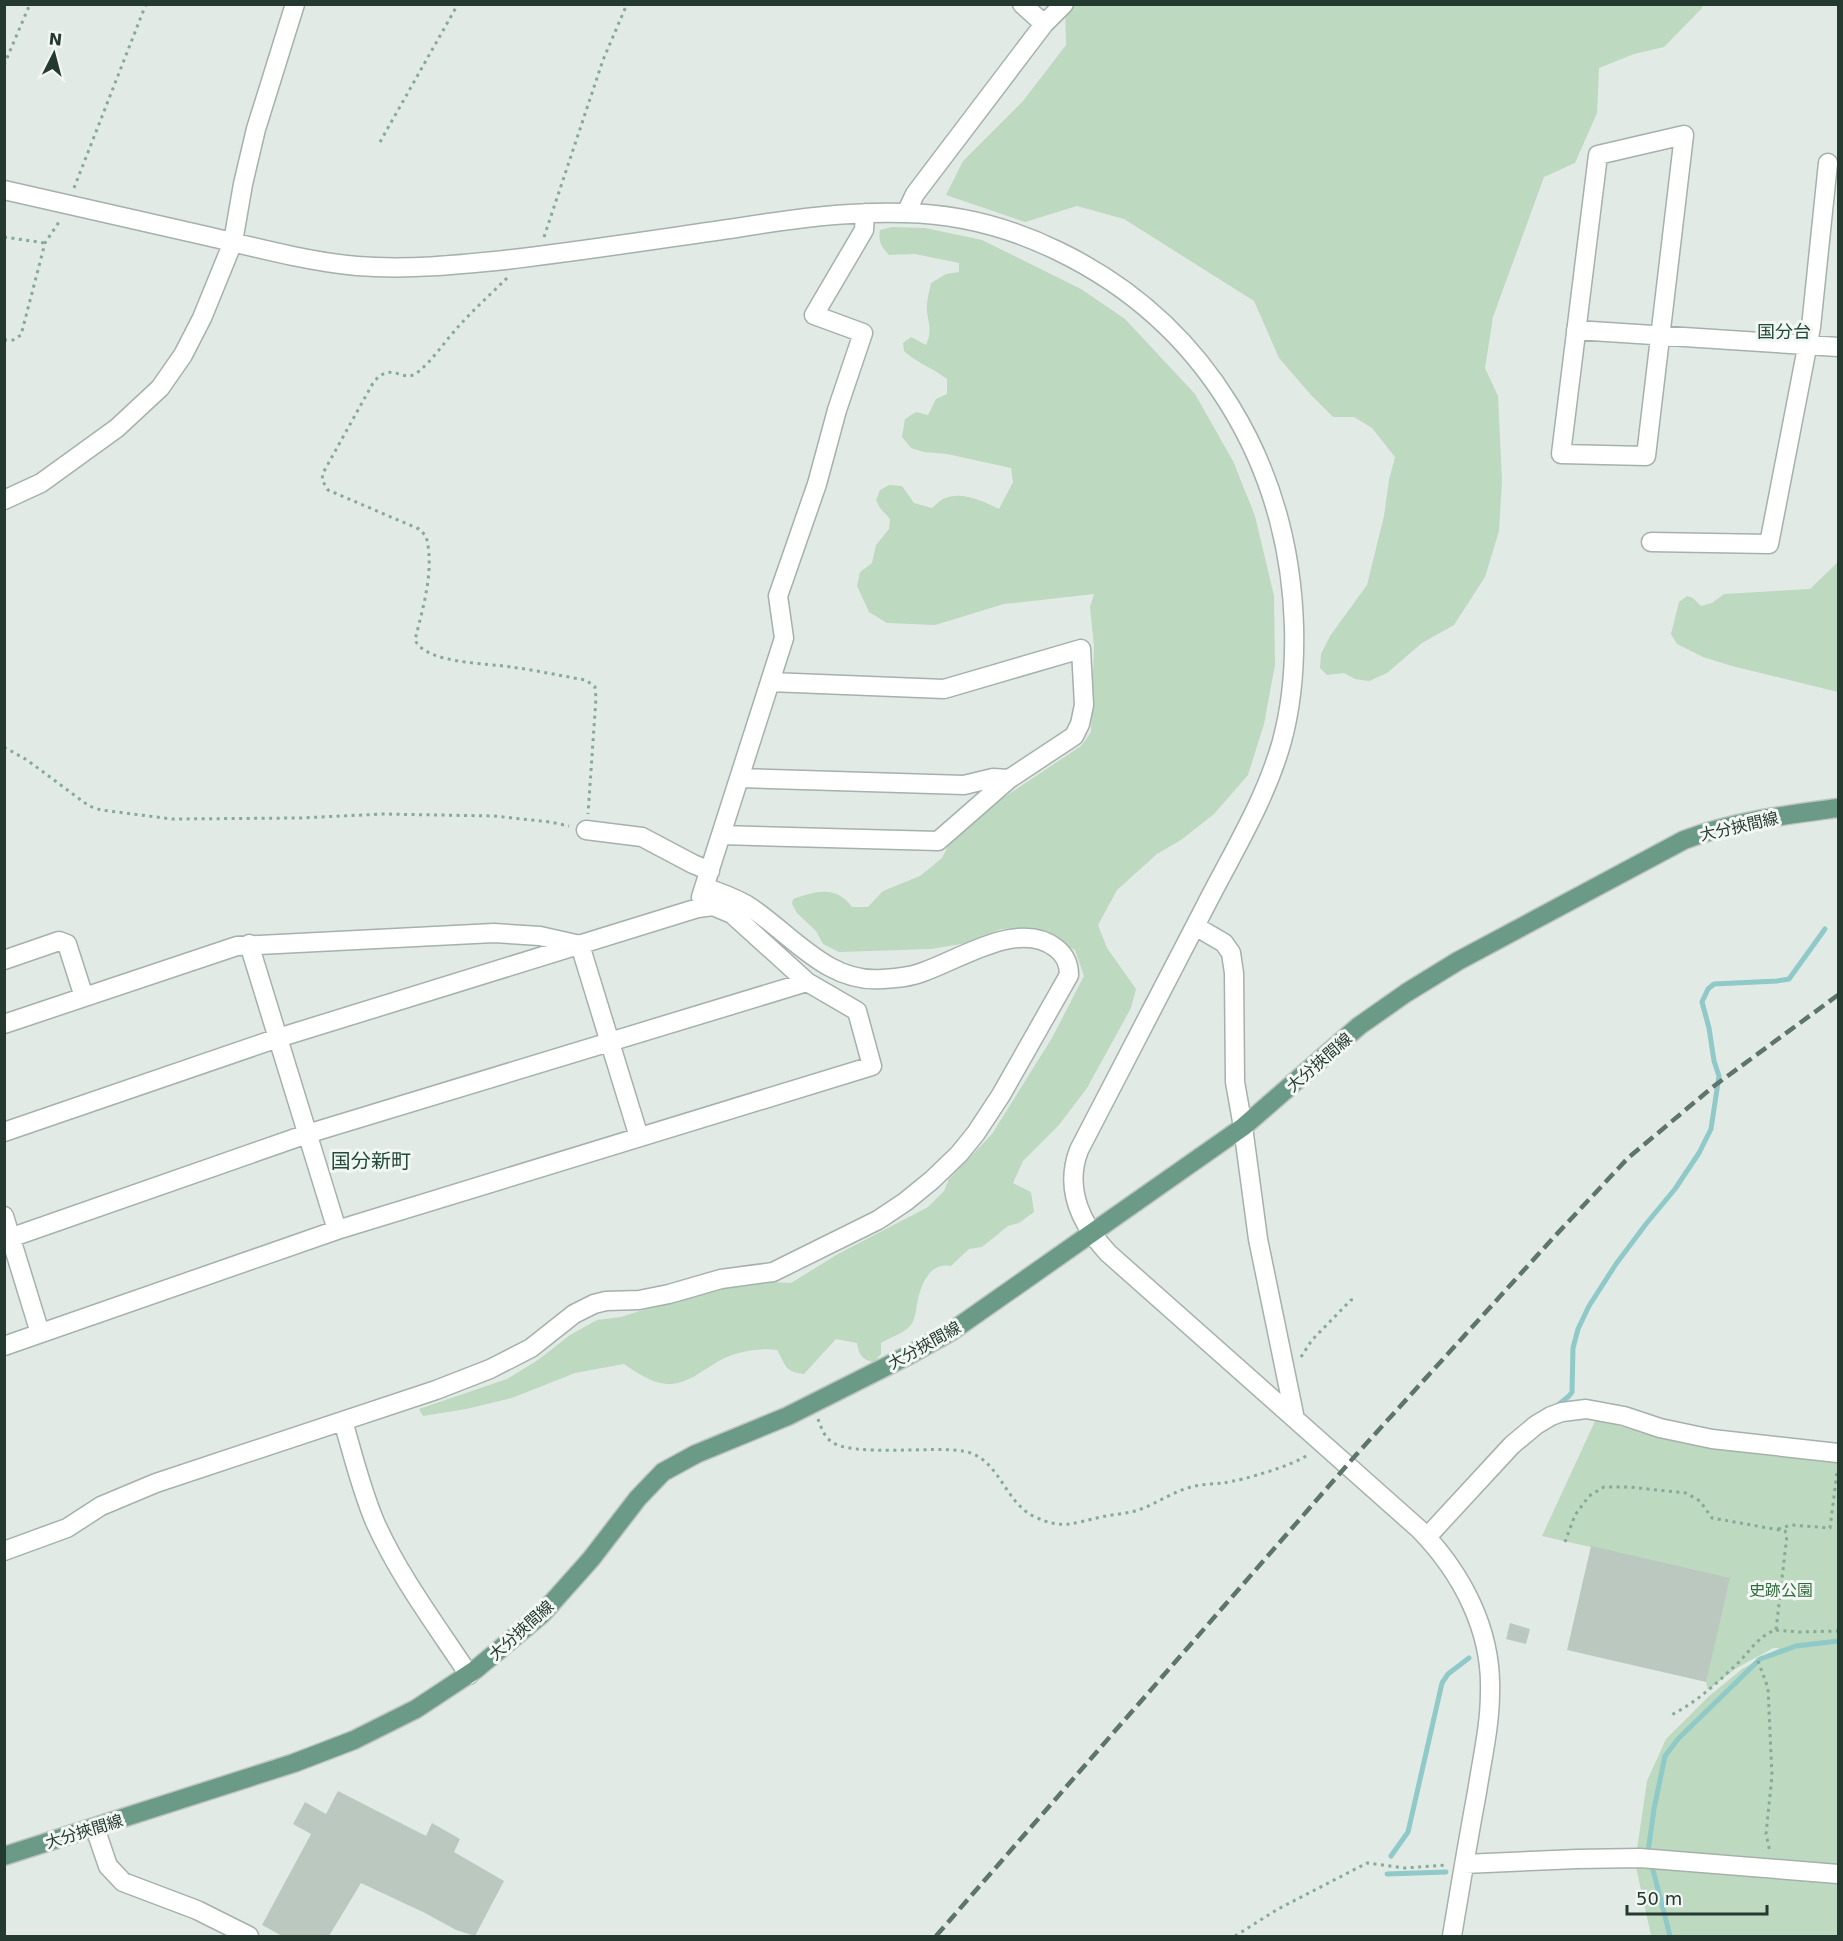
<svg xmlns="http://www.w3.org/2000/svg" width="1843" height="1941" viewBox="0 0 1843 1941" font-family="'DejaVu Sans','Noto Sans JP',sans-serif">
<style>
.green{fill:#bdd9bf}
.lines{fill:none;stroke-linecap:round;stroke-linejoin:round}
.stream{stroke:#8fc9c8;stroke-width:5}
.building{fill:#bac8c0}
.minor-casing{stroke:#a5b1ab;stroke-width:21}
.major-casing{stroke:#bdc4c1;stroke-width:21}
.path{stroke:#85aa98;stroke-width:3;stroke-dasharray:3 4.5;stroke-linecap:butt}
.minor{stroke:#fff;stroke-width:18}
.major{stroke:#6b9b86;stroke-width:18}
.rail{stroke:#5e756b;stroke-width:4.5;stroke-dasharray:12 6;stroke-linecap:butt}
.labels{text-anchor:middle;stroke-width:6;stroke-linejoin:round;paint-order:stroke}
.street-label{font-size:16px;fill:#243930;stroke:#f2f7f3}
.park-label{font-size:16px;fill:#326b3f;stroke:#f2f7f3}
.neighbourhood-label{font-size:18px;fill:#224939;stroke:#f2f7f3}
.quarter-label{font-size:20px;fill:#224939;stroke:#f2f7f3}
</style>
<rect width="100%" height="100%" fill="#e2eae5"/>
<path class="green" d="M1065 5H1703L1702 8 1664 47 1634 54 1599 68 1597 113 1575 163 1544 177 1493 317 1485 368 1498 396 1502 481 1499 531 1485 577 1454 625 1422 643 1387 673 1369 681 1355 679 1344 673 1327 675 1320 668 1321 654 1330 636 1367 585 1384 516 1389 480 1395 457 1372 428 1354 417H1333L1311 395 1279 358 1254 301 1124 219 1077 206 1025 222 946 195 963 161 1023 101 1066 45Z
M892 227 925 228 982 240 1081 289 1125 319 1195 394 1233 461 1255 516 1274 596 1275 665 1264 724 1248 775 1214 814 1181 840 1157 854 1117 890 1098 925 1107 948 1136 989 1131 1008 1087 1088 1059 1125 1023 1161 1013 1183 1031 1192 1034 1212 1019 1223 1008 1226 982 1247 969 1249 951 1266C931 1262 922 1282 918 1299 916 1307 916 1319 910 1326 904 1333 889 1338 881 1343V1354L874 1362C862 1360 859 1355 857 1343L836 1339 804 1374C784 1372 786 1365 777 1350 757 1347 730 1353 714 1364 701 1372 687 1383 671 1384 655 1385 637 1373 624 1364L575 1373 512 1398 466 1409 423 1416 419 1409 507 1379 538 1360 570 1335 597 1320 621 1317 694 1294 751 1281 791 1283 838 1254 928 1207 944 1191 949 1179 992 1134 1052 1038 1084 976 1075 950 1028 928 1001 929 973 942 931 949 839 952 823 944 816 931 797 913 792 904 793 899C816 891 836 885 852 907H868L883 891 920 876 942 858 952 838 985 810 1081 746 1091 732 1094 646 1090 607 1094 594 1004 604 935 625 887 623 869 612 857 586 860 572 872 563 876 545 889 529 890 519 880 508 876 500 880 490 889 485 902 486 914 503 932 508C936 505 939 501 943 499 961 490 983 501 999 509L1013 482 1011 468 947 454 924 452 911 448 902 437 905 419 916 412 928 415 936 399 947 394V379C933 368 917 363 904 351L903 343 911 337 926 345C932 332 929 325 927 312 926 302 929 293 931 283L946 274 959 272V263L915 254 889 255C881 246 878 242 880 230Z
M1838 562V692L1732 666 1703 657 1677 644 1671 634 1679 602 1687 596 1693 598 1701 606 1712 603 1724 594 1810 589Z
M1596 1419 1660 1438 1708 1447 1838 1463V1936H1652L1651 1935 1635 1863 1647 1781 1666 1739 1708 1697 1742 1669 1780 1648H1773L1735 1669 1708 1690 1706 1682 1723 1577 1542 1536Z"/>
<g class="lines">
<path class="stream" d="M1558 1405 1569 1396 1572 1392 1573 1348 1578 1329 1589 1306 1616 1264 1646 1224 1675 1189 1699 1153 1711 1129 1719 1076 1714 1061 1709 1028 1702 1002 1708 989 1714 984 1777 981 1789 979 1825 929
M1648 1852 1654 1809 1665 1756 1678 1739 1760 1659 1796 1646 1838 1641
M1391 1856 1408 1832 1442 1683 1448 1674 1469 1658
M1647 1866H1652L1670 1936
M1387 1874 1446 1872"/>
</g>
<path class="building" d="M1591 1546 1730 1578 1706 1682 1567 1650Z
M1510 1623 1530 1629 1526 1644 1506 1639Z
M338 1791 426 1836 432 1823 460 1839 454 1852 504 1881 475 1936 456 1930 425 1913 361 1883 329 1936H282L262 1925 311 1834 293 1824 305 1802 326 1814Z"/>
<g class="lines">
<g class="minor-casing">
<path id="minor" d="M1022 4 1044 24
M1684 135 1646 456 1561 454 1598 155Z
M4 190C73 205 142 221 211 237 257 248 311 262 357 266 407 270 456 265 505 260 582 251 659 239 736 228 792 219 848 211 905 213 958 214 1011 228 1058 251 1205 322 1289 464 1294 626 1295 665 1292 704 1282 741 1266 799 1233 852 1206 905 1164 986 1122 1068 1079 1150 1064 1189 1081 1224 1108 1253L1419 1529C1462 1573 1492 1630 1490 1692 1490 1726 1482 1759 1477 1792 1468 1840 1460 1888 1452 1936
M906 213 915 194 1044 24 1064 4
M1576 330 1838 347
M4 500 41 483 117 428 160 388 183 355 202 318 233 242 243 184 256 129 295 4
M1651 542 1769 544 1811 327 1828 163
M740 778 964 785 993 778 1009 779 1074 736 1080 724 1084 705 1081 649 944 689 770 682
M586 830 642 837 693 864 710 871
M721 835 938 841 1009 779
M701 897 784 638 778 596 817 484 837 410 863 333 814 315 864 230 865 213
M1195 926 1224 943 1231 953 1234 973 1235 1082 1243 1127 1258 1239 1295 1419
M249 944 337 1230
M4 960 59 941 67 944 84 997
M4 1024 237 946 494 933 540 936 580 945 639 1137
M4 1132 278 1038 698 908 713 906 732 914 807 982 857 1011 872 1066 337 1230 4 1346
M4 1216 40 1333
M4 1240 307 1134 807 982
M343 1421C353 1455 361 1489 375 1522 399 1576 436 1625 469 1675
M1427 1537 1512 1445 1536 1425 1551 1416 1562 1412 1586 1409 1624 1416 1660 1428 1712 1439 1838 1453
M4 1551 67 1528 101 1506 156 1483 436 1390 490 1369 531 1348 574 1314 594 1304 606 1301 639 1300 669 1294 721 1279 773 1272 878 1220 905 1202 932 1180 959 1154 976 1133 1001 1095 1069 975C1069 963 1065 955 1056 948 1019 919 961 959 923 972 911 977 897 978 883 979 828 984 792 935 750 907 737 898 720 893 705 887
M95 1828 108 1866 123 1882 197 1910 249 1936
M1464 1864 1577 1859 1640 1858 1838 1874"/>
</g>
<g class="major-casing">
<path id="major" d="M4 1856 294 1763 354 1740 416 1709 475 1670 542 1614 591 1559 638 1498 663 1472 696 1454 788 1416 909 1355 952 1331 1243 1127 1359 1026 1406 993 1458 961 1684 840C1734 821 1786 815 1838 808"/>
</g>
<path class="path" d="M4 65 30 4
M380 142 458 4
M74 188 146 4
M4 237 45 243
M544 237 603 60 627 4
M507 278C491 294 473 310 458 327 445 341 433 360 418 372 402 385 392 359 373 383L323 473 322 480 328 490 419 529 426 536C435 570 423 607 415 640 426 664 488 663 511 667 534 670 557 675 580 679L586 680 595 687 596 698 588 814
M4 340H13L21 335 45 243 59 222
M4 747 27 760 89 806 101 810 172 819 300 818 383 814 494 816 550 822 569 826
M1301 1357 1312 1340 1351 1300 1356 1299
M818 1419C821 1427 824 1437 832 1442 853 1457 934 1446 963 1451 1000 1457 1003 1502 1035 1517 1063 1530 1073 1523 1101 1517 1114 1514 1128 1514 1141 1509 1159 1502 1176 1490 1195 1486 1204 1484 1214 1484 1223 1483 1243 1480 1293 1466 1309 1454
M1778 1529 1791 1525 1830 1528 1837 1472
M1565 1542 1575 1515 1589 1496 1604 1487H1629L1686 1493 1700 1501 1712 1518 1785 1531 1787 1535 1776 1630C1759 1635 1750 1651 1738 1663 1718 1682 1696 1703 1671 1715
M1776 1630 1799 1632 1838 1631
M1758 1661 1768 1688 1772 1776 1766 1834 1770 1852
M1235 1936 1278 1909 1367 1863 1405 1868 1448 1865"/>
<use href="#minor" class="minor"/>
<use href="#major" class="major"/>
<path class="rail" d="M936 1936 1355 1456 1554 1237 1628 1158 1714 1086 1838 995"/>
</g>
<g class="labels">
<g class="street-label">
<text transform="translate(1739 826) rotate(-13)" y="6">大分挾間線</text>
<text transform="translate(1319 1062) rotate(-41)" y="6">大分挾間線</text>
<text transform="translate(924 1345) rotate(-29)" y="6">大分挾間線</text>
<text transform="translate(521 1630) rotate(-42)" y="6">大分挾間線</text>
<text transform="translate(84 1831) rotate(-17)" y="6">大分挾間線</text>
</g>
<g class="park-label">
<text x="1781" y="1596">史跡公園</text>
</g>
<g class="neighbourhood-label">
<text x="1784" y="338">国分台</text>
</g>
<g class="quarter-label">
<text x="371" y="1168">国分新町</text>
</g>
</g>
<rect width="1843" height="1941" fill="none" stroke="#243930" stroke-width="12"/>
<g transform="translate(54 54) rotate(6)" stroke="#f2f7f3" stroke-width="4.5" paint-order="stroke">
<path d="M0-4.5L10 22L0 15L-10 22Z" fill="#243930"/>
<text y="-9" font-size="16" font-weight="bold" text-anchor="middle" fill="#243930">N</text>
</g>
<path d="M1627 1905v9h140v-9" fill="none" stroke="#243930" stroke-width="3"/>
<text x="1636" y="1905" font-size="18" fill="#243930" stroke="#f2f7f3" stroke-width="4.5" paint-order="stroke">50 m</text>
</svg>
